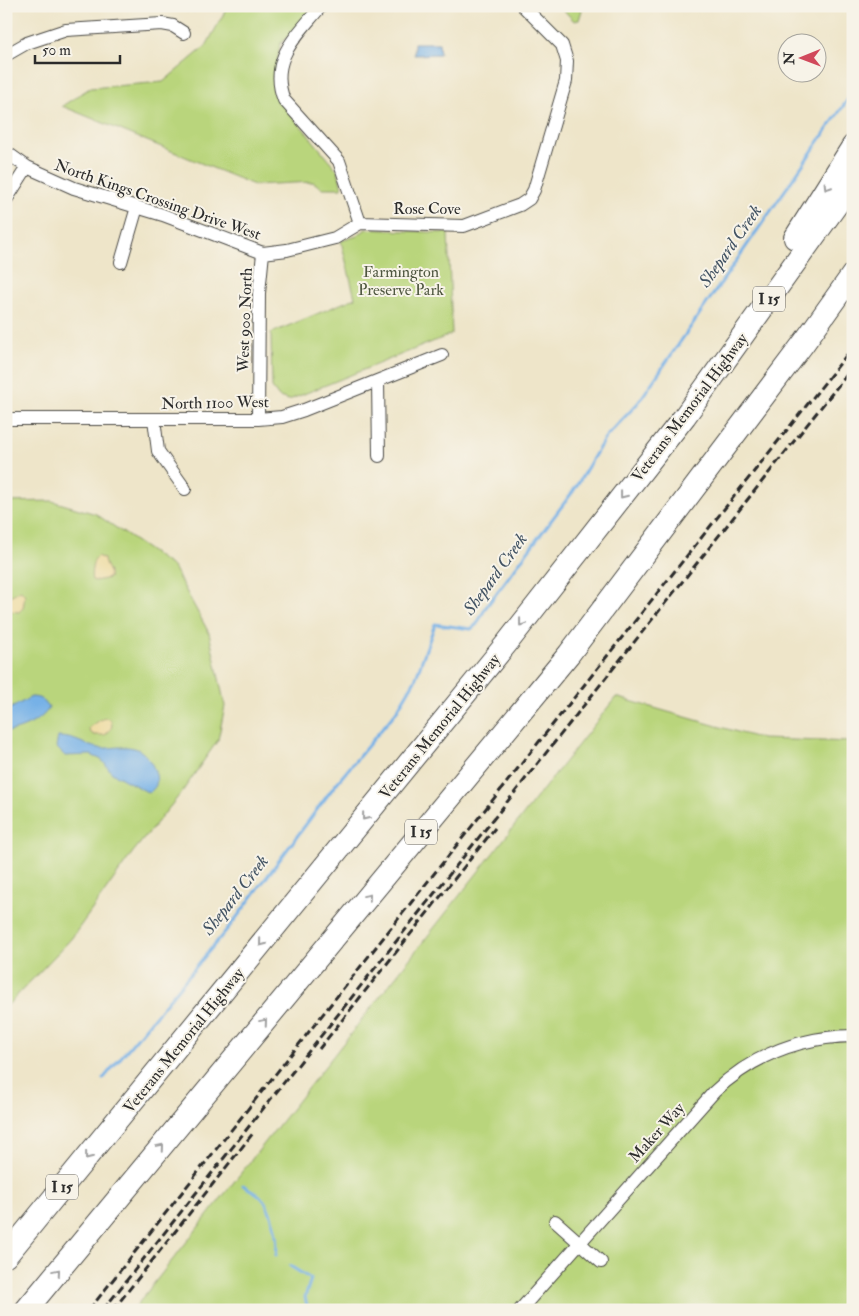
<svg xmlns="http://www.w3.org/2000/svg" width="859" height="1316" viewBox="0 0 859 1316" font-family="'IM FELL Double Pica',serif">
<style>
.green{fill:#b9d57b;stroke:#728053}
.sand{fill:#eeda9e;stroke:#8c8264}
.water{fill:#76b1e7;stroke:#506e89}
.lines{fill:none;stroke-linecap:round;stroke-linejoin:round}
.stream{stroke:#76b1e7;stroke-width:3}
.street-casing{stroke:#484743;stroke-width:14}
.highway-casing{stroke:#484743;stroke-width:24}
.street{stroke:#fff;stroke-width:12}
.highway{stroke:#fff;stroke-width:22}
.rail{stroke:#2b2b2b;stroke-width:3;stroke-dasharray:8 4;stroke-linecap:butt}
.oneway{stroke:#a0a0a0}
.labels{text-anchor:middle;stroke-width:4;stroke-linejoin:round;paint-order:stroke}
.shield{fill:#f7f3e8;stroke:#686764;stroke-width:1}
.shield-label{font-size:15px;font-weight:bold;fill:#2b2b2b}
.street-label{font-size:16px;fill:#2b2b2b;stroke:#f7f3e8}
.park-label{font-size:16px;fill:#4e563f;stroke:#f7f3e8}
.water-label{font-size:18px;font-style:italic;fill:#425363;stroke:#f7f3e8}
</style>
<rect width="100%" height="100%" fill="#f7f3e8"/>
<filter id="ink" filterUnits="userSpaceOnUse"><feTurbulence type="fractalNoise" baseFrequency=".02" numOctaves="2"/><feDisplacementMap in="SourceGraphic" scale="10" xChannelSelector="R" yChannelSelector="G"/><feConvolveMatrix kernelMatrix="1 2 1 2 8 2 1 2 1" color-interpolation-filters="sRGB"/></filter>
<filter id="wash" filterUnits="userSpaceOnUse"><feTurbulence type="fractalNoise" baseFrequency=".0096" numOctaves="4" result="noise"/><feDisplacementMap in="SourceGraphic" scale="20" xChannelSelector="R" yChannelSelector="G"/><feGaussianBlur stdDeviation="1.12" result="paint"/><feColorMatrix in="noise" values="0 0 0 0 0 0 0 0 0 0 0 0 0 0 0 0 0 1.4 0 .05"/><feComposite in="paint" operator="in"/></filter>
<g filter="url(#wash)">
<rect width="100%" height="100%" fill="#eee5c9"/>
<path class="green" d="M228 6H319L280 44 273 92 338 171 342 188H322L313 182 254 185 62 106 90 88 163 82 206 46Z
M560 6H580L582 10 579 20 574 21Z
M366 229 448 233 452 334 289 400 279 397 272 388 271 333 355 298 341 241 357 236Z
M52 501 96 514 173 567 209 633 225 706 218 740 182 792 133 852 71 939 6 1007V502Z
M616 697 762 739 853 742V1310H133Z"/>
<path class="sand" d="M97 556 104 559C104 566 111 571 109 578L95 581 92 580C90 574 93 559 97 556Z
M21 590 25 595 23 608 19 612 10 611 6 613V598Z
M106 718 110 719C114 726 111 730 105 735H94L90 732 89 728 100 720Z"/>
<path class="water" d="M414 43H439L440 54 414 55Z
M31 697C40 697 44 700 49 708 42 721 20 730 6 732V711Z
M58 737C77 737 84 746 99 748 111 749 122 745 134 748 146 750 160 773 156 785 155 788 151 791 149 793L112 773 102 760 91 755 65 756 56 747Z"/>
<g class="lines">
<path class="stream" d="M103 1079 234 921 336 784 396 712 415 680 435 624 471 629 477 624 486 607 574 490 605 438 638 403 853 92
M243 1185C248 1189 255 1191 260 1196 272 1207 279 1239 276 1255
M290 1266 311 1279 305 1297 308 1310"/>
</g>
</g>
<g filter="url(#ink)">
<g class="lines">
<g class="street-casing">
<path id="street" d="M321 6C297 36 268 59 284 100L339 161 360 223
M6 55 27 43 66 30 162 24 173 26 184 33
M6 152 27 167 74 188 163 215 263 253 287 250 335 238 360 223
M6 200 27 167
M360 223 464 226 520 205 529 199 534 190 566 81 567 61 562 45 523 6
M121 262 137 207
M378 381 379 456
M6 419H258L282 417 304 410 442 355
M154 419 158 451 185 489
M258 419 259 293 263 253
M555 1221 601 1262
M520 1310 714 1092C753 1055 799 1037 853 1036"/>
</g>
<g class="highway-casing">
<path id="highway" d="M795 238 853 146
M6 1256 507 643 685 416 853 182
M26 1310 569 654 803 344 853 274"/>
</g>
<use href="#street" class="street"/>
<use href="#highway" class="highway"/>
<path class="rail" d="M319 1049 495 828
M89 1310 406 909 853 347
M103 1310 853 367
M113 1310 254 1132"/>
</g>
<defs><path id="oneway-chevron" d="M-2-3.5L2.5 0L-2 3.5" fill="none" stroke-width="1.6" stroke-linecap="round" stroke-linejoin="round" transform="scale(1.25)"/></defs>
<g class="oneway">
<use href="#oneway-chevron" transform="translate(827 187) rotate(122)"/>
<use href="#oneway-chevron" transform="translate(623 495) rotate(128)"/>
<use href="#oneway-chevron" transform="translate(522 623) rotate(128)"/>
<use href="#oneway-chevron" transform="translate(365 817) rotate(129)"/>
<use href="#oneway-chevron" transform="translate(368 897) rotate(-50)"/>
<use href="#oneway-chevron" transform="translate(262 943) rotate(129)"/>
<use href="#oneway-chevron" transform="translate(264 1022) rotate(-50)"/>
<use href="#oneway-chevron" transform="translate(161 1147) rotate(-50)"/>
<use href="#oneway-chevron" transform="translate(88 1156) rotate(129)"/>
<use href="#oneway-chevron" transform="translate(57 1272) rotate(-50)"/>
</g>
</g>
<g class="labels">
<g class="shield">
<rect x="753" y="286.5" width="32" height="25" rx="4"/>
<rect x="405" y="819.5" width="32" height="25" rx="4"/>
<rect x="46" y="1174.5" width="32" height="25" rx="4"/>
</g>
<g class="shield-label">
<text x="769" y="304">I 15</text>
<text x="421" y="837">I 15</text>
<text x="62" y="1192">I 15</text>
</g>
<g class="street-label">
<text transform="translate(158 199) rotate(19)" y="6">North Kings Crossing Drive West</text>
<text x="427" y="214">Rose Cove</text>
<text transform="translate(244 320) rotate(-88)" y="6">West 900 North</text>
<text transform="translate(215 402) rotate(-1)" y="6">North 1100 West</text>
<text transform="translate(689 407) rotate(-53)" y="6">Veterans Memorial Highway</text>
<text transform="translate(439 726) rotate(-51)" y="6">Veterans Memorial Highway</text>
<text transform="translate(183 1040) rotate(-51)" y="6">Veterans Memorial Highway</text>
<text transform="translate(656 1132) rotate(-48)" y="6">Maker Way</text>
</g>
<g class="park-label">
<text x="401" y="277">Farmington<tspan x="401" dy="18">Preserve Park</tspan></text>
</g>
<g class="water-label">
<text transform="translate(730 246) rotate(-55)" y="6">Shepard Creek</text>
<text transform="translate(495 574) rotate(-54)" y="6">Shepard Creek</text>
<text transform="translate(235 895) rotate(-52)" y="6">Shepard Creek</text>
</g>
</g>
<rect width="859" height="1316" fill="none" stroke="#f7f3e8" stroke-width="25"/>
<g transform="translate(802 58) rotate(269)"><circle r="24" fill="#f7f3e8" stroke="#a5a39c"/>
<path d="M0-4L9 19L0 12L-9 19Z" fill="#d1495b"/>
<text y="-8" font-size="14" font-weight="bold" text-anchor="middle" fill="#2b2b2b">N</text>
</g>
<path d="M35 55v8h85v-8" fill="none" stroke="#2b2b2b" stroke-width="2.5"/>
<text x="42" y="55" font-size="15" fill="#2b2b2b" stroke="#f7f3e8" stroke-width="4" paint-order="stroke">50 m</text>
</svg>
